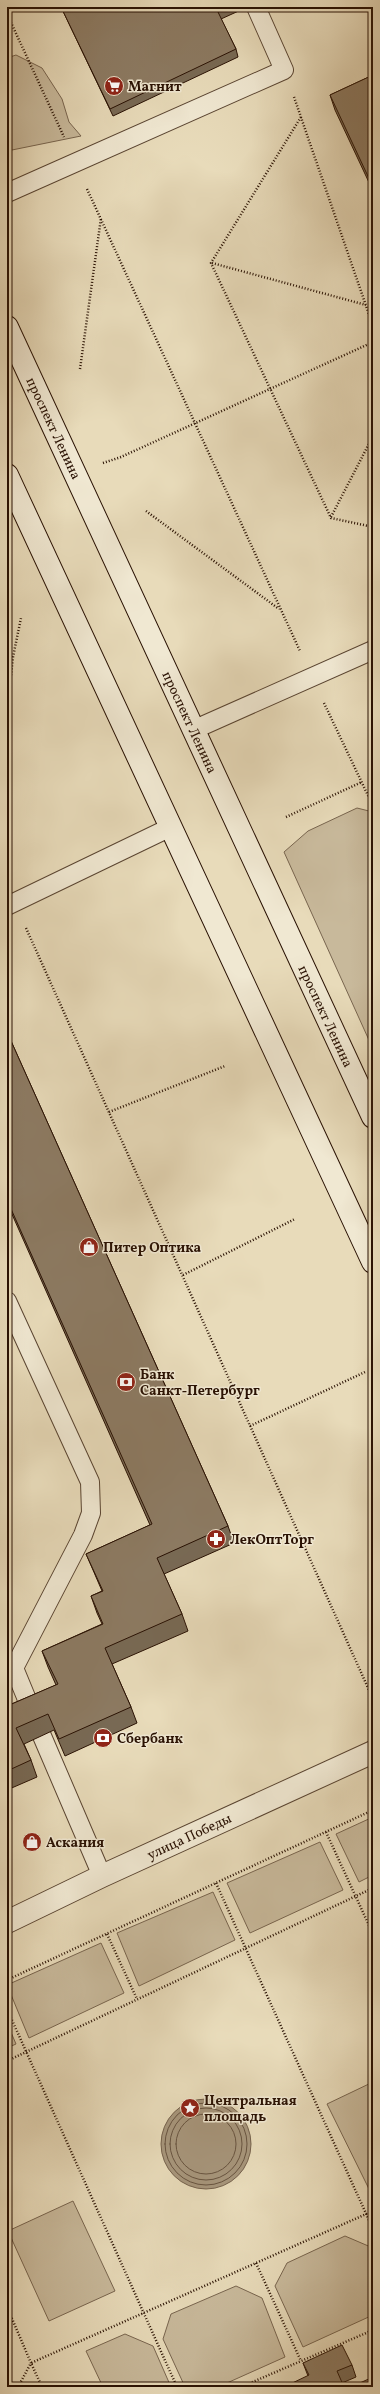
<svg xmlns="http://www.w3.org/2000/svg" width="380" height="2394" viewBox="0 0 380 2394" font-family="Vollkorn,serif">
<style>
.green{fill:#c8b99b;stroke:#78654f}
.water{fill:#a7967c;stroke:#75614c}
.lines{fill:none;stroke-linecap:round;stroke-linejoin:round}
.shore{stroke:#685440;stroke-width:1}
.lane-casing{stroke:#594431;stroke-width:20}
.street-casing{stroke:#594431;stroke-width:24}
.secondary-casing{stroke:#291103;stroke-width:24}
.path{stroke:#291103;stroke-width:2.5;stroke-dasharray:1 2;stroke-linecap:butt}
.lane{stroke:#f0e8d2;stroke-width:18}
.street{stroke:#f0e8d2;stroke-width:22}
.secondary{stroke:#f0e8d2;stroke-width:22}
.wall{fill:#786954;stroke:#291103}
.building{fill:#8c7a62;stroke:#291103}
.labels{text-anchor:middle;stroke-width:3;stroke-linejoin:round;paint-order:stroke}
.poi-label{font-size:14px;font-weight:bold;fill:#291103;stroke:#f0e8d2;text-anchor:start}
.street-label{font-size:14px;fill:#291103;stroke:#f0e8d2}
</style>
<rect width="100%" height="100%" fill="#e8dbba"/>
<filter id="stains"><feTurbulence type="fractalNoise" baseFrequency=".005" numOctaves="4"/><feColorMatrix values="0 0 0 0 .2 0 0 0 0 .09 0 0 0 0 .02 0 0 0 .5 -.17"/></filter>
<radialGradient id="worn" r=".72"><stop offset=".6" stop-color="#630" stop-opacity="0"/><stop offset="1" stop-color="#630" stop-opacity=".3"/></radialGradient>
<path class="green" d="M16 55 42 68 62 99 69 122 81 136 7 151V58Z
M357 808 373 812V1049L284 852 308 831Z
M373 1817V1875L359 1882 336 1834Z
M320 1842 343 1890 250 1933 227 1883Z
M213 1892 235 1940 139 1986 117 1933Z
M101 1943 124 1993 29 2038 7 1985Z
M7 2023 16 2044 7 2048Z
M373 2082V2189L370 2191 327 2104Z
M73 2201 115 2291 49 2321 8 2231Z
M345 2236 373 2248V2315L303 2347 275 2286 287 2263Z
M236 2286 262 2298 285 2357 218 2387H185L163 2339 171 2314Z
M125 2334 153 2346 171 2387H103L86 2351Z"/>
<path class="water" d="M161 2144a45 45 0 1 1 90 0a45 45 0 1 1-90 0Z"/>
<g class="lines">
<path class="shore" d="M165 2144a41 41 0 1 1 82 0a41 41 0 1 1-82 0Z
M170 2144a36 36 0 1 1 72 0a36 36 0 1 1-72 0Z
M176 2144a30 30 0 1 1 60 0a30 30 0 1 1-60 0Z"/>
<g class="lane-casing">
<path id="lane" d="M7 193 284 70 256 7
M193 730 373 650
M7 906 171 827
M7 1301 90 1482 91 1513 83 1535 14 1668 33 1714
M42 1736 102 1876"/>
</g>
<g class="street-casing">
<path id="street" d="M7 1922 102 1876 373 1752"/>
</g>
<g class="secondary-casing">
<path id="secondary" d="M7 327 373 1117
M7 475 373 1262"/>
</g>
<path class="path" d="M7 14 64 137
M294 97 373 326
M301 117 211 263 331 518 373 527
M87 189 300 651
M212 263 366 305
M80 369 101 218
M103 463 121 457 373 342
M146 511 279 609
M331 517 373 436
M324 703 373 806
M7 711 13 657 21 618
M286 817 362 782
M26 928 373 1699
M109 1112 225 1066
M183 1275 295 1219
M250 1426 365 1372
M326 1832 373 1934
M216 1883 373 2229
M107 1934 137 1999
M7 1980 373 1810
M7 2009 177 2387
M7 2061 373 1888
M256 2263 301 2361
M7 2307 31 2363 18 2387
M42 2387 31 2363 373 2211
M241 2387 373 2330"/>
<use href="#lane" class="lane"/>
<use href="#street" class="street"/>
<use href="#secondary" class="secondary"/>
</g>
<path class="wall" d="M61 7H242L243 9 221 19 236 49 238 57 113 116Z
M373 75V191L335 110 330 95Z
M7 1032 228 1526 234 1543 164 1574 182 1614 188 1631 112 1664 131 1707 137 1723 65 1756 54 1730 24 1744 31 1760 37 1777 7 1790V1706L56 1685 48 1667 42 1651 102 1624 97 1613 91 1596 102 1591 93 1570 86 1554 150 1525 7 1203Z
M303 2363 352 2365 356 2377 342 2383 308 2376Z"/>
<path class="building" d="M61 7H229L218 12 236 49 110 109Z
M373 75V187L330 95Z
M373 661V670L369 662Z
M7 1032 228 1526 157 1558 182 1614 105 1648 131 1707 59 1739 48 1714 16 1728 31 1760 7 1771V1706L58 1684 42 1651 103 1624 91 1596 103 1591 86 1554 152 1524 7 1200Z
M342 2345 352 2365 337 2371 344 2387H284L309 2375 303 2363Z
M373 2377V2387H351Z"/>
<defs>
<g id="supermarket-disc" transform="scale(1)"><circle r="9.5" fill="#8f2418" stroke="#f0e8d2"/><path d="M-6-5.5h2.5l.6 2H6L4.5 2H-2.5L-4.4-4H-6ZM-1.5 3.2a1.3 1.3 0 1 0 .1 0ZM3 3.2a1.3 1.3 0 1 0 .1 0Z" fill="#fff"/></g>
<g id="shop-disc" transform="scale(1)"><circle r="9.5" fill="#8f2418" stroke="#f0e8d2"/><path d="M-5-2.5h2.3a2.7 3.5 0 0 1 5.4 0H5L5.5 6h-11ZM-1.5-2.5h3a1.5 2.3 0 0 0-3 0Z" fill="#fff"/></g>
<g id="bank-disc" transform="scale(1)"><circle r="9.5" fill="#8f2418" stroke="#f0e8d2"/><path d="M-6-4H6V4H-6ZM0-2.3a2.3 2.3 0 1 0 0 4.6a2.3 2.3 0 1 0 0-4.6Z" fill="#fff"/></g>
<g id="pharmacy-disc" transform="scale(1)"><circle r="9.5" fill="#8f2418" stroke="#f0e8d2"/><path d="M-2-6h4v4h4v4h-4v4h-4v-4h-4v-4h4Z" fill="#fff"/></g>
<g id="sight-disc" transform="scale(1)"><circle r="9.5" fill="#8f2418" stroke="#f0e8d2"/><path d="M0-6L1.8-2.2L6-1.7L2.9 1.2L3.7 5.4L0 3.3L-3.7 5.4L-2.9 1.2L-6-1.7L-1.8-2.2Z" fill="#fff"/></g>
</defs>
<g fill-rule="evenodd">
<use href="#supermarket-disc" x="114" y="86"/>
<use href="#shop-disc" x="89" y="1247"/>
<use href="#bank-disc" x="126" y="1382"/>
<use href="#pharmacy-disc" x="216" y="1539"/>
<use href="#bank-disc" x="103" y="1738"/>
<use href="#shop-disc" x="32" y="1842"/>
<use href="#sight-disc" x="190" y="2108"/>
</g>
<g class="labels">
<g class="poi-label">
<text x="128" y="91">Магнит</text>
<text x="103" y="1252">Питер Оптика</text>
<text x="140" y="1379">Банк<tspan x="140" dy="16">Санкт-Петербург</tspan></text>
<text x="230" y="1544">ЛекОптТорг</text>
<text x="117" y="1743">Сбербанк</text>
<text x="46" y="1847">Аскания</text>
<text x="204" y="2105">Центральная<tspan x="204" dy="16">площадь</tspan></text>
</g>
<g class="street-label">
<text transform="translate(54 428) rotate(65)" y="5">проспект Ленина</text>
<text transform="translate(190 722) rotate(65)" y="5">проспект Ленина</text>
<text transform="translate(326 1016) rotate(65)" y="5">проспект Ленина</text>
<text transform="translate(189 1836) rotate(-25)" y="5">улица Победы</text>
</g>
</g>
<rect width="380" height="2394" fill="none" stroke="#e8dbba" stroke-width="24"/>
<rect x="8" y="8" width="364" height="2378" fill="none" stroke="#291103" stroke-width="2"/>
<rect x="12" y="12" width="356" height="2370" fill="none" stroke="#291103"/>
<rect width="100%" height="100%" filter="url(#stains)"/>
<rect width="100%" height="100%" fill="url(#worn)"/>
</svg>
